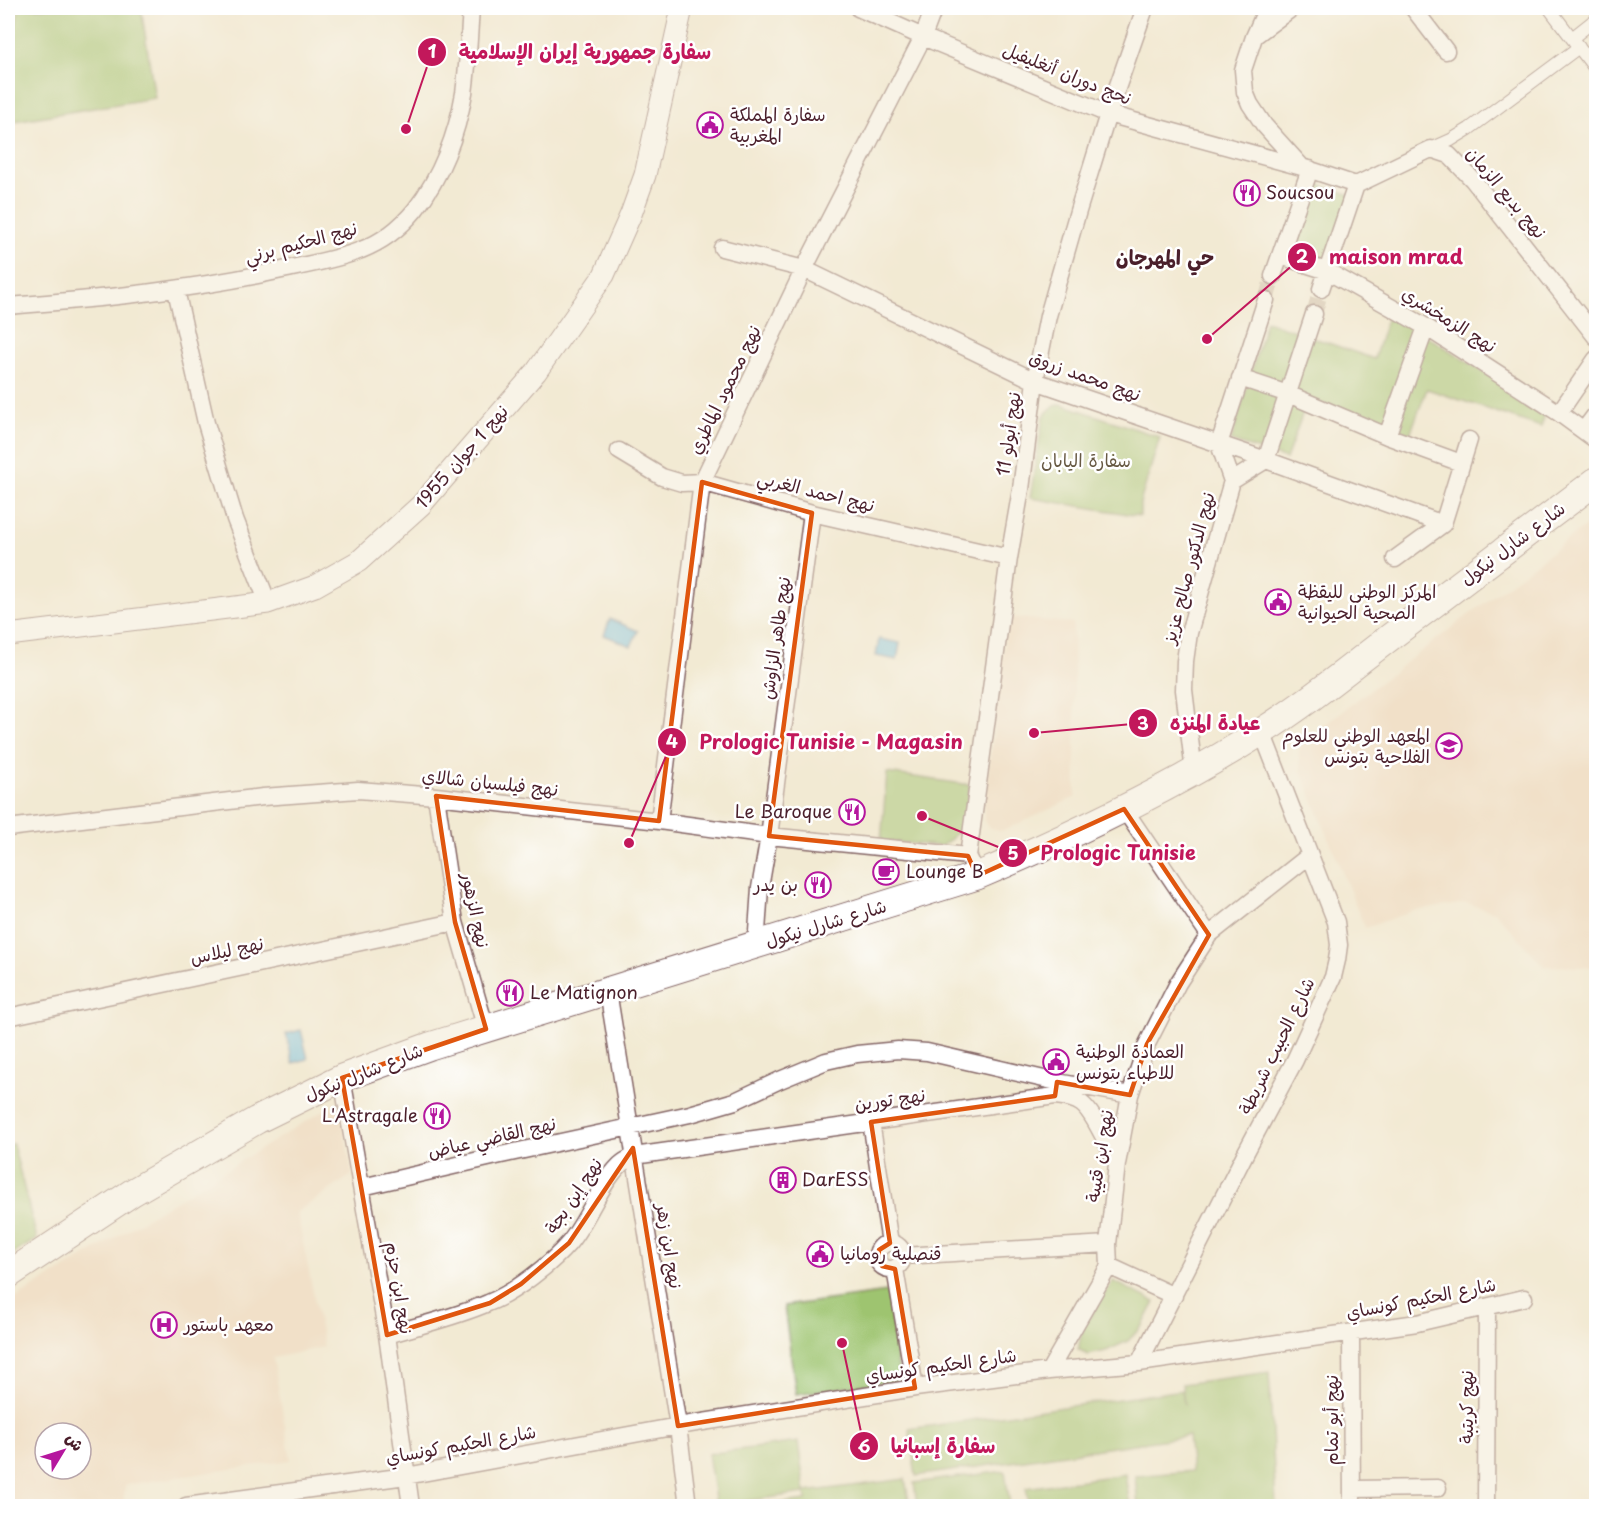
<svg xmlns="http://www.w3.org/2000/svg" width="1604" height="1514" viewBox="0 0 1604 1514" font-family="'Playpen Sans','Playpen Sans Arabic',sans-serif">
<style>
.built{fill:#efd6bb;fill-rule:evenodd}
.green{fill:#9ec46f;stroke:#74724d;stroke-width:1.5}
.water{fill:#66bbe2;stroke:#586d86;stroke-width:1.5}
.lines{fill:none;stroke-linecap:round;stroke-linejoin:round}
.minor-tunnel{stroke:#d0c1b1;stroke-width:16;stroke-dasharray:16 8;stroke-linecap:butt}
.pedestrian-casing{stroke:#856666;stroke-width:14}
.minor-casing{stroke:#856666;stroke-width:19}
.tertiary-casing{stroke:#856666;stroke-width:23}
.primary-casing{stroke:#856666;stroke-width:29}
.pedestrian{stroke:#fff;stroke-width:12}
.minor{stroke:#fff;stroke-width:16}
.tertiary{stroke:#fff;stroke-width:21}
.primary{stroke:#fff;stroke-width:27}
.marked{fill:none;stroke:#e0560e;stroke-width:4.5;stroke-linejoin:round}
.labels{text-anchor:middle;stroke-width:5;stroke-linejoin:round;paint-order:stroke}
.street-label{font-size:18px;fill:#4a1f2b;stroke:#fff}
.poi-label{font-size:18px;fill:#4a1f2b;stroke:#fff;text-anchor:start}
.park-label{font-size:18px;fill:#675943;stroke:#fff}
.neighbourhood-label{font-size:20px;font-weight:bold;fill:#4a1f2b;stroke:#fff}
.leader{fill:none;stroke:#c2185b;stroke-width:2}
.callout-dot{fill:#c2185b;stroke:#fff;stroke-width:2}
.mark-label{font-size:18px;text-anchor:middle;font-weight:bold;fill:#fff}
.callout-label{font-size:20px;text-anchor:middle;font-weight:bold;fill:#c2185b;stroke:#fff;stroke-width:5;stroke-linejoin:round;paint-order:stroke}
</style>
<rect width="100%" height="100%" fill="#fff"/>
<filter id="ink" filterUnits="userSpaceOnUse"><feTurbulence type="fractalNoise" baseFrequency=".0167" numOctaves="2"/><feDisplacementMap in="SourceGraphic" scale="12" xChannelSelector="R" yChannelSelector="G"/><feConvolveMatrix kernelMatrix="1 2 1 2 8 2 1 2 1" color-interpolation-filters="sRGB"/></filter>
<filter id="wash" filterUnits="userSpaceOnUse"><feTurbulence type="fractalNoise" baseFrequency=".008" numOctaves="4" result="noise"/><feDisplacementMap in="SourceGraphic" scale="24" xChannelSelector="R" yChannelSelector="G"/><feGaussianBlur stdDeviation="1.35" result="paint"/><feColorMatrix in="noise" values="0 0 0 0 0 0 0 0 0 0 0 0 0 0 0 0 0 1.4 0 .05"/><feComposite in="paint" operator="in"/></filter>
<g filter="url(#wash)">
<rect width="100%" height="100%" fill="#f2ead3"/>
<path class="built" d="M1596 518V967L1544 966 1496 913 1467 903 1413 911 1365 928 1300 768 1299 752 1303 741Z
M1008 617 1073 623 1076 797 1005 830 998 831 991 828 986 823 984 815V806Z
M339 1101 352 1175 297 1212 324 1347 273 1358 291 1460 125 1485 123 1506H8V1303ZM45 1433H81V1469H45Z"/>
<path class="green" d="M19 8H141L155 98 8 122V65Z
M1311 182 1351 195 1327 266 1288 253Z
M1388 315 1417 330 1546 411 1541 427 1427 389 1410 434 1308 399 1286 459 1231 441 1266 321 1374 359Z
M1061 404 1160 437 1140 503V516L1030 498 1043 418C1047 410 1052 406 1061 404Z
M887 773 970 785 964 819 958 830 951 839 941 846 881 841Z
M13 1144 37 1239 8 1257V1145Z
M1113 1281 1155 1302 1143 1325 1128 1341 1106 1351 1088 1355 1078 1349 1083 1327Z
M887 1292 900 1380 796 1394 784 1306Z
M1269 1372 1276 1506H1138L1135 1476 1192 1471 1188 1436 916 1476 909 1429 1182 1390 1184 1405 1182 1384Z
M798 1442 805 1492 905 1479 910 1506H758L806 1500 805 1493 716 1505 708 1454Z
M1005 1471 1010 1506H917L914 1483Z
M1125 1474 1130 1506H1029L1026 1488Z"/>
<path class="water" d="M610 619 638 631 631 646 604 635Z
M879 639 900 643 897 660 876 656Z
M301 1030 308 1059 293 1063 286 1034Z"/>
</g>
<g filter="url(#ink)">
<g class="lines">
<path class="minor-tunnel" d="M1266 300 1273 276
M1314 314 1321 289"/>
<g class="pedestrian-casing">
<path id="pedestrian" d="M1549 8 1596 70
M1572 38 1596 19
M1431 149 1451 140 1469 129 1579 47"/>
</g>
<g class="minor-casing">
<path id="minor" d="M858 8 923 37 1108 114 1302 167
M1267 8 1254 37 1243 70 1245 92 1250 104 1264 125 1302 167 1356 185
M1413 8 1446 51
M1257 34 1292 8
M1356 185 1431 149 1449 155 1473 180 1596 337
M722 248 804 269 1035 381 1266 460 1443 524
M1280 256 1327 271 1426 327 1559 413 1596 440
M1273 276 1310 169
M1321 289 1356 185
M176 290 206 423 235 519 268 603
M8 306C100 299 191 290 282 270 306 265 339 259 361 250 382 242 401 227 415 210 441 177 457 134 464 93 468 65 469 36 471 8
M1240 378 1288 394 1387 436 1461 463
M1559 413 1596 359
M1584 430 1596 414
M1387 436 1426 327
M619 451 662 477 682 483 702 482 812 513 1009 558
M1232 481 1266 460 1314 314
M1395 559 1443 524 1469 440
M1194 772 1184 690 1185 661 1189 633 1232 481 1219 444 1266 300
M436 796 455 922 486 1029
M1124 809 1209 935
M659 821 702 482 804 269 923 37 934 8
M8 828 263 797 358 790 436 796 659 821 769 836 968 856
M972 864 968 856 1009 558 1021 489 1035 381 1048 316 1078 211 1108 114 1145 8
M756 946 760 888 769 836 812 513
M608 991 678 1426 688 1506
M8 1017 455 922
M342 1078 387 1335 411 1506
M871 1122 890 1243
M362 1187 501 1155 690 1114 735 1101 780 1080 826 1061 857 1054 898 1050 927 1052 1057 1082 1130 1095
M877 1256a13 13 0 1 1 26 0a13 13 0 1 1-26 0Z
M903 1256 1108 1244
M1109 1266 1174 1296
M895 1269 915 1388
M1351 1333 1352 1506
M387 1335C420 1325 456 1317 488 1303 514 1293 551 1264 569 1243 588 1220 599 1186 619 1166 623 1161 629 1159 634 1156L1055 1096C1064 1097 1074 1098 1082 1104 1095 1114 1109 1149 1117 1164
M1139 1363 1246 1152 1295 1060 1333 977 1337 960 1339 945 1336 922 1262 732
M1049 1371 1109 1266 1108 1244 1117 1164 1130 1095 1147 1044 1178 983 1209 935 1310 855
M1352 1489 1438 1488
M186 1506 406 1476 678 1426 915 1388 1049 1371 1139 1363 1417 1323 1524 1298
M1486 1506 1487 1307"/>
</g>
<g class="tertiary-casing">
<path id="tertiary" d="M8 635 268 603 315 586 359 561 421 505 536 372 604 275 631 214 645 175 682 8"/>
</g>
<g class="primary-casing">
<path id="primary" d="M8 1275 133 1192 257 1120 342 1078 430 1046 977 876C1074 835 1171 789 1261 732 1306 704 1347 670 1389 638 1458 586 1527 534 1596 481"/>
</g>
<use href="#pedestrian" class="pedestrian"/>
<use href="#minor" class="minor"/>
<use href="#tertiary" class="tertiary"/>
<use href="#primary" class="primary"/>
</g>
</g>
<path d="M0 0H1604V1514H0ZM702 482 812 513 769 836 968 856 977 876 1124 809 1209 935 1147 1044 1130 1095 1057 1082 1055 1096 871 1122 890 1243 879 1250 878 1259 882 1266 895 1269 915 1388 678 1426 633 1148 569 1243 521 1284 490 1303 387 1335 342 1078 486 1029 455 922 436 796 659 821Z" fill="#f2ead3" fill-opacity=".55" fill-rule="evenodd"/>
<path class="marked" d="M702 482 812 513 769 836 968 856 977 876 1124 809 1209 935 1147 1044 1130 1095 1057 1082 1055 1096 871 1122 890 1243 879 1250 878 1259 882 1266 895 1269 915 1388 678 1426 633 1148 569 1243 521 1284 490 1303 387 1335 342 1078 486 1029 455 922 436 796 659 821Z"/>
<defs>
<g id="civic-ring" transform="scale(1.35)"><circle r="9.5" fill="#fff" stroke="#b5179e" stroke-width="1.5"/><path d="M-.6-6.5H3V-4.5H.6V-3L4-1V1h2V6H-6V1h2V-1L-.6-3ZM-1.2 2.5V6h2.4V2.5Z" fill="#b5179e"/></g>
<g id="restaurant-ring" transform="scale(1.35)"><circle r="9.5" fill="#fff" stroke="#b5179e" stroke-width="1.5"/><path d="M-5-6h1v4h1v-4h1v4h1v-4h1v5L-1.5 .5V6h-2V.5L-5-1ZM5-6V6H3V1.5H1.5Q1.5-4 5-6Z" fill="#b5179e"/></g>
<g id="university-ring" transform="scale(1.35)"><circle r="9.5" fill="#fff" stroke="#b5179e" stroke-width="1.5"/><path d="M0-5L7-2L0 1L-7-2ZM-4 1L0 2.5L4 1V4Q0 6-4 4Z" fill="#b5179e"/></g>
<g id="cafe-ring" transform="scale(1.35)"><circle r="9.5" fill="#fff" stroke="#b5179e" stroke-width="1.5"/><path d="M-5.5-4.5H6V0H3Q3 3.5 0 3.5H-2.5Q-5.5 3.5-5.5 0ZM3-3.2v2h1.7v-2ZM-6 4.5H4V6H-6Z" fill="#b5179e"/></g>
<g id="building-ring" transform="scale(1.35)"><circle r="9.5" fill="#fff" stroke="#b5179e" stroke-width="1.5"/><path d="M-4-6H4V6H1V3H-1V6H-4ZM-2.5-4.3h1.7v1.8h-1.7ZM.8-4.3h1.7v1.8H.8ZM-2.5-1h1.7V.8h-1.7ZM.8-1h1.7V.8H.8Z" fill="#b5179e"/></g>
<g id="hospital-ring" transform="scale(1.35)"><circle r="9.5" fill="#fff" stroke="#b5179e" stroke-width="1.5"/><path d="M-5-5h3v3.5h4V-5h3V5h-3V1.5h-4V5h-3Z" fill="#b5179e"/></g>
</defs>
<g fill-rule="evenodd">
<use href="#civic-ring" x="710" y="125"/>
<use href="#restaurant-ring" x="1247" y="193"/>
<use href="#civic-ring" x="1278" y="602"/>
<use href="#university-ring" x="1449" y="746"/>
<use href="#restaurant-ring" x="852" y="812"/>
<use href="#cafe-ring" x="886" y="872"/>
<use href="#restaurant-ring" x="818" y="885"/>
<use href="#restaurant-ring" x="510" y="993"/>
<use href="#civic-ring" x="1056" y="1062"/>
<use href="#restaurant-ring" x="437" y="1116"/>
<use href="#building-ring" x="783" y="1180"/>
<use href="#civic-ring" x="820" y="1254"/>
<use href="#hospital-ring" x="164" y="1325"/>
</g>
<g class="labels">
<g class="street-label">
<text transform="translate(1067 74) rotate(22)" y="6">نحج دوران أنغليفيل</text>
<text transform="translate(1506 193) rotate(50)" y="6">نهج بديع الزمان</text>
<text transform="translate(301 243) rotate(-15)" y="6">نهج الحكيم برني</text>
<text transform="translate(1449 320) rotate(32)" y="6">نهج الزمخشري</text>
<text transform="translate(1085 376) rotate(20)" y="6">نهج محمد زروق</text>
<text transform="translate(725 390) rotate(-64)" y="6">نهج محمود الماطري</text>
<text transform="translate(1009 434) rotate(-82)" y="6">نهج أبولو 11</text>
<text transform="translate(462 457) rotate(-49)" y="6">نهج 1 جوان 1955</text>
<text transform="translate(816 492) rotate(14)" y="6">نهج احمد الغربي</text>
<text transform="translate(1513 544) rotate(-37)" y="6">شارع شارل نيكول</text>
<text transform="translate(1189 568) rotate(-75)" y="6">نهج الدكتور صالح عزيز</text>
<text transform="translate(776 638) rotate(-82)" y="6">نهج طاهر الزاوش</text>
<text transform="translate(490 783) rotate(6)" y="6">نهج فيلسيان شالاي</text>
<text transform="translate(475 910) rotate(78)" y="6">نهج الزهور</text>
<text transform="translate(826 924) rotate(-17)" y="6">شارع شارل نيكول</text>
<text transform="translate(227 951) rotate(-12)" y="6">نهج ليلاس</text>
<text transform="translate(1277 1046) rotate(-64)" y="6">شارع الحبيب شريطة</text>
<text transform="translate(364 1073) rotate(-22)" y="6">شارع شارل نيكول</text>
<text transform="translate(890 1100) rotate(-8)" y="6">نهج تورين</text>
<text transform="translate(492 1138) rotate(-13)" y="6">نهج القاضي عياض</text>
<text transform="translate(1100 1156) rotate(-81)" y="6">نهج ابن قتيبة</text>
<text transform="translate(574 1196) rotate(-56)" y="6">نهج إبن بجة</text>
<text transform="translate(669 1246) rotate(81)" y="6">نهج ابن زهر</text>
<text transform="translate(399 1288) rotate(81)" y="6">نهج ابن حزم</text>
<text transform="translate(1421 1299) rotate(-11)" y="6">شارع الحكيم كونساي</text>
<text transform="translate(941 1366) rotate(-8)" y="6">شارع الحكيم كونساي</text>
<text transform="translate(1467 1407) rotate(-90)" y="6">نهج كريتبة</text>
<text transform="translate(1332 1420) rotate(-90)" y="6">نهج أبو تمام</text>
<text transform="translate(461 1445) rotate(-10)" y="6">شارع الحكيم كونساي</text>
</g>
<g class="poi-label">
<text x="730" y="121">سفارة المملكة<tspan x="730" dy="21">المغربية</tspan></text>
<text x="1266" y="199">Soucsou</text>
<text x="1298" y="598">المركز الوطني لليقظة<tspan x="1298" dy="21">الصحية الحيوانية</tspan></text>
<text x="1430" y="742" text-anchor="end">المعهد الوطني للعلوم<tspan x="1430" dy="21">الفلاحية بتونس</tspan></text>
<text x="832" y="818" text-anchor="end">Le Baroque</text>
<text x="906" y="878">Lounge B</text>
<text x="798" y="891" text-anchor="end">بن يدر</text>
<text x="530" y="999">Le Matignon</text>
<text x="1076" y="1058">العمادة الوطنية<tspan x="1076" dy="21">للاطباء بتونس</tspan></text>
<text x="418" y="1122" text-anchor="end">L'Astragale</text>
<text x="802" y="1186">DarESS</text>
<text x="840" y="1260">قنصلية رومانيا</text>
<text x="184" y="1331">معهد باستور</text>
</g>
<g class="park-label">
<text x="1086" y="467">سفارة اليابان</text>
</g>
<g class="neighbourhood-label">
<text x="1165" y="265">حي المهرجان</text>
</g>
</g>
<path class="leader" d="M406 129L432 52M1207 339L1302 257M1034 733L1143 723M629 843L672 742M922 816L1013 853M842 1343L864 1446"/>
<g class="callout-dot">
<circle cx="406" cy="129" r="6"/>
<circle cx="1207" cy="339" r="6"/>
<circle cx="1034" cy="733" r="6"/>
<circle cx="629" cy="843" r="6"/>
<circle cx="922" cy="816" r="6"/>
<circle cx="842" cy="1343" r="6"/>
<circle cx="432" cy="52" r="15"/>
<circle cx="1302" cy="257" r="15"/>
<circle cx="1143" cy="723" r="15"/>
<circle cx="672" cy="742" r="15"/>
<circle cx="1013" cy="853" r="15"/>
<circle cx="864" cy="1446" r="15"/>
</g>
<g class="mark-label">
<text x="432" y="58">1</text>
<text x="1302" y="263">2</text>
<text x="1143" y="730">3</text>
<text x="672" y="748">4</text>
<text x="1013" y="860">5</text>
<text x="864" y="1453">6</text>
</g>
<g class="callout-label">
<text x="585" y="59">سفارة جمهورية إيران الإسلامية</text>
<text x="1396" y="264">maison mrad</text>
<text x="1215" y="730">عيادة المنزه</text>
<text x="831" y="749">Prologic Tunisie - Magasin</text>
<text x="1118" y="860">Prologic Tunisie</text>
<text x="943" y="1453">سفارة إسبانيا</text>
</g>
<rect width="1604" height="1514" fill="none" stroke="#fff" stroke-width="30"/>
<g transform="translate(63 1451) rotate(52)"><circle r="28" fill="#ffffff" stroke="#b7a5aa" stroke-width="1.5"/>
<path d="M0-4.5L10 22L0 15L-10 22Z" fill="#b5179e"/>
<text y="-9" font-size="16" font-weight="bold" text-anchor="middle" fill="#4a1f2b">ش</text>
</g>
</svg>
